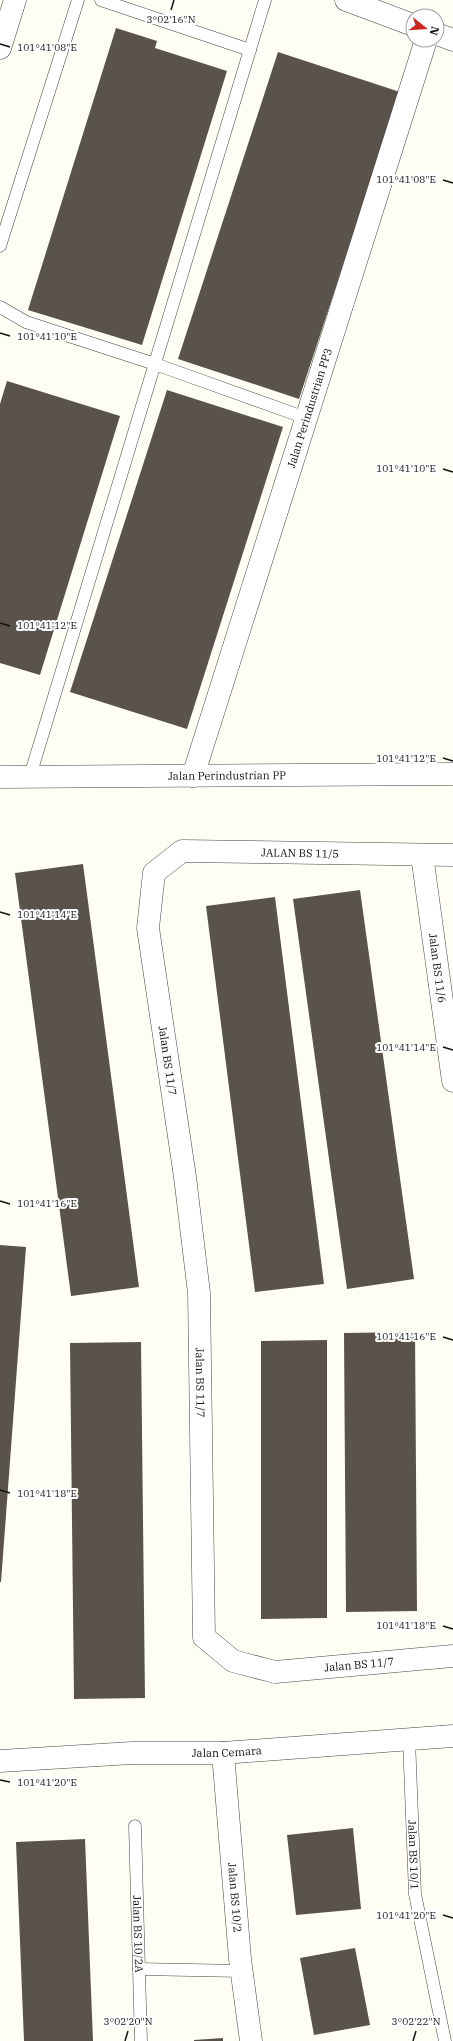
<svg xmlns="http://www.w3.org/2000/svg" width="453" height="2041" viewBox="0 0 453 2041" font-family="'IBM Plex Serif',serif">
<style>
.building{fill:#5a534c}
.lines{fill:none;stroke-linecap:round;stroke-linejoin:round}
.lane-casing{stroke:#434343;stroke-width:13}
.street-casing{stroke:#434343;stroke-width:23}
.lane{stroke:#fff;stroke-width:12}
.street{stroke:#fff;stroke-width:22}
.ticks{fill:none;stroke:#101010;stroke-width:1.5}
.labels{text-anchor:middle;stroke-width:4;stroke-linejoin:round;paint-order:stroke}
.street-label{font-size:11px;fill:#101010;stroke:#fff}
.ticks-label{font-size:10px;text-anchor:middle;fill:#101010;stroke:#fff;stroke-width:4;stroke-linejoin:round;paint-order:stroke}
</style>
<rect width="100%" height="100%" fill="#fffef4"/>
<path class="building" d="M116 28 157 41 155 48 227 71 142 345 28 310Z
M278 52 400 92 299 399 178 359Z
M7 381 120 416 40 675 0 663V404Z
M167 390 283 427 187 729 70 692Z
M83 864 139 1287 71 1296 15 873Z
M360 890 414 1279 347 1289 293 899Z
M275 897 324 1284 255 1292 206 906Z
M0 1245 26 1247 1 1582H0Z
M415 1332 417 1611 346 1612 344 1333Z
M327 1340V1618L261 1619V1341Z
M141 1342 145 1698 74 1699 70 1343Z
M353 1828 361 1909 296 1915 287 1835Z
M85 1839 93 2041H24L16 1842Z
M355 1948 370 2025 314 2035 300 1958Z
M223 2038V2041H194V2040Z"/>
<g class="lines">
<g class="lane-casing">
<g id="lane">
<path d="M101 0 250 50"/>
<path d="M0 246 78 0"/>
<path d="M0 307 26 322 155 364 306 418"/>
<path d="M30 776 265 0"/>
<path id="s1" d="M409 1739 415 1894 445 2041"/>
<path id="s2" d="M135 1826 141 2041"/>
<path d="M139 1969 242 1971"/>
</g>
</g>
<g class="street-casing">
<g id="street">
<path d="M346 0 413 25"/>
<path d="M437 34 453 40"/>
<path d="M0 48 15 0"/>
<path id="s3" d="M193 776 426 40"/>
<path id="s4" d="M0 777 453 774"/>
<path id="s5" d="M422 855 453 1081"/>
<path id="s6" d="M453 855 182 851 154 873 148 928 185 1177 199 1293 204 1637 233 1661 275 1672 453 1656"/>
<path id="s7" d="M223 1753 240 1959 251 2041"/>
<path id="s8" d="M0 1761 132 1753H223L453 1736"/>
</g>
</g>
<use href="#lane" class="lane"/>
<use href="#street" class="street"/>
</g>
<path class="ticks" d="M171 10 174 0M0 44 10 47M443 180 453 183M0 333 10 336M443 469 453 472M0 623 10 626M443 758 453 761M0 912 10 915M443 1047 453 1050M0 1201 10 1204M443 1337 453 1340M0 1490 10 1493M443 1626 453 1629M0 1780 10 1782M443 1915 453 1918M125 2041 128 2031M413 2041 416 2031"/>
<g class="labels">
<g class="street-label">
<text dy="4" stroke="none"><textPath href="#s3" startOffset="386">Jalan Perindustrian PP3</textPath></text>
<text dy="4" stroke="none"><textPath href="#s4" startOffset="227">Jalan Perindustrian PP</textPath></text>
<text transform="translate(300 853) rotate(1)" y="4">JALAN BS 11/5</text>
<text dy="4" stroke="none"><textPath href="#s5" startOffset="114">Jalan BS 11/6</textPath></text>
<text dy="4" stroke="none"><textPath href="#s6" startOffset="496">Jalan BS 11/7</textPath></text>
<text dy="4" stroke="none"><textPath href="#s6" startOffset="820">Jalan BS 11/7</textPath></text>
<text dy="4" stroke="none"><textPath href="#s6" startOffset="1240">Jalan BS 11/7</textPath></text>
<text dy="4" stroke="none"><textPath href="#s8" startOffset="227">Jalan Cemara</textPath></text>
<text dy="4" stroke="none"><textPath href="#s1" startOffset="116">Jalan BS 10/1</textPath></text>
<text dy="4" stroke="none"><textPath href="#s7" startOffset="145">Jalan BS 10/2</textPath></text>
<text dy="4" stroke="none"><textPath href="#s2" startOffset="108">Jalan BS 10/2A</textPath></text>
</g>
</g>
<g class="ticks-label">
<text x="171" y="23">3°02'16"N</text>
<text x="47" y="51">101°41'08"E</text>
<text x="406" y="183">101°41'08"E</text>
<text x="47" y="340">101°41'10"E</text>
<text x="406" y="472">101°41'10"E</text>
<text x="47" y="629">101°41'12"E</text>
<text x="406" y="762">101°41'12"E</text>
<text x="47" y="918">101°41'14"E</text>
<text x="406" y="1051">101°41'14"E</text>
<text x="47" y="1207">101°41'16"E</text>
<text x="406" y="1340">101°41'16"E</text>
<text x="47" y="1497">101°41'18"E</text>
<text x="406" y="1629">101°41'18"E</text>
<text x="47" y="1786">101°41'20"E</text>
<text x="406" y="1919">101°41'20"E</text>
<text x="128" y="2025">3°02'20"N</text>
<text x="416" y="2025">3°02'22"N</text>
</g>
<g transform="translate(425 28) rotate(107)"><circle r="19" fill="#ffffff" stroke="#9f9f9f"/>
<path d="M0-3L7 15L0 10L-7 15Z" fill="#cd261b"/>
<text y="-6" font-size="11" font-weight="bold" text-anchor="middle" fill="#101010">N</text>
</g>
</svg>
